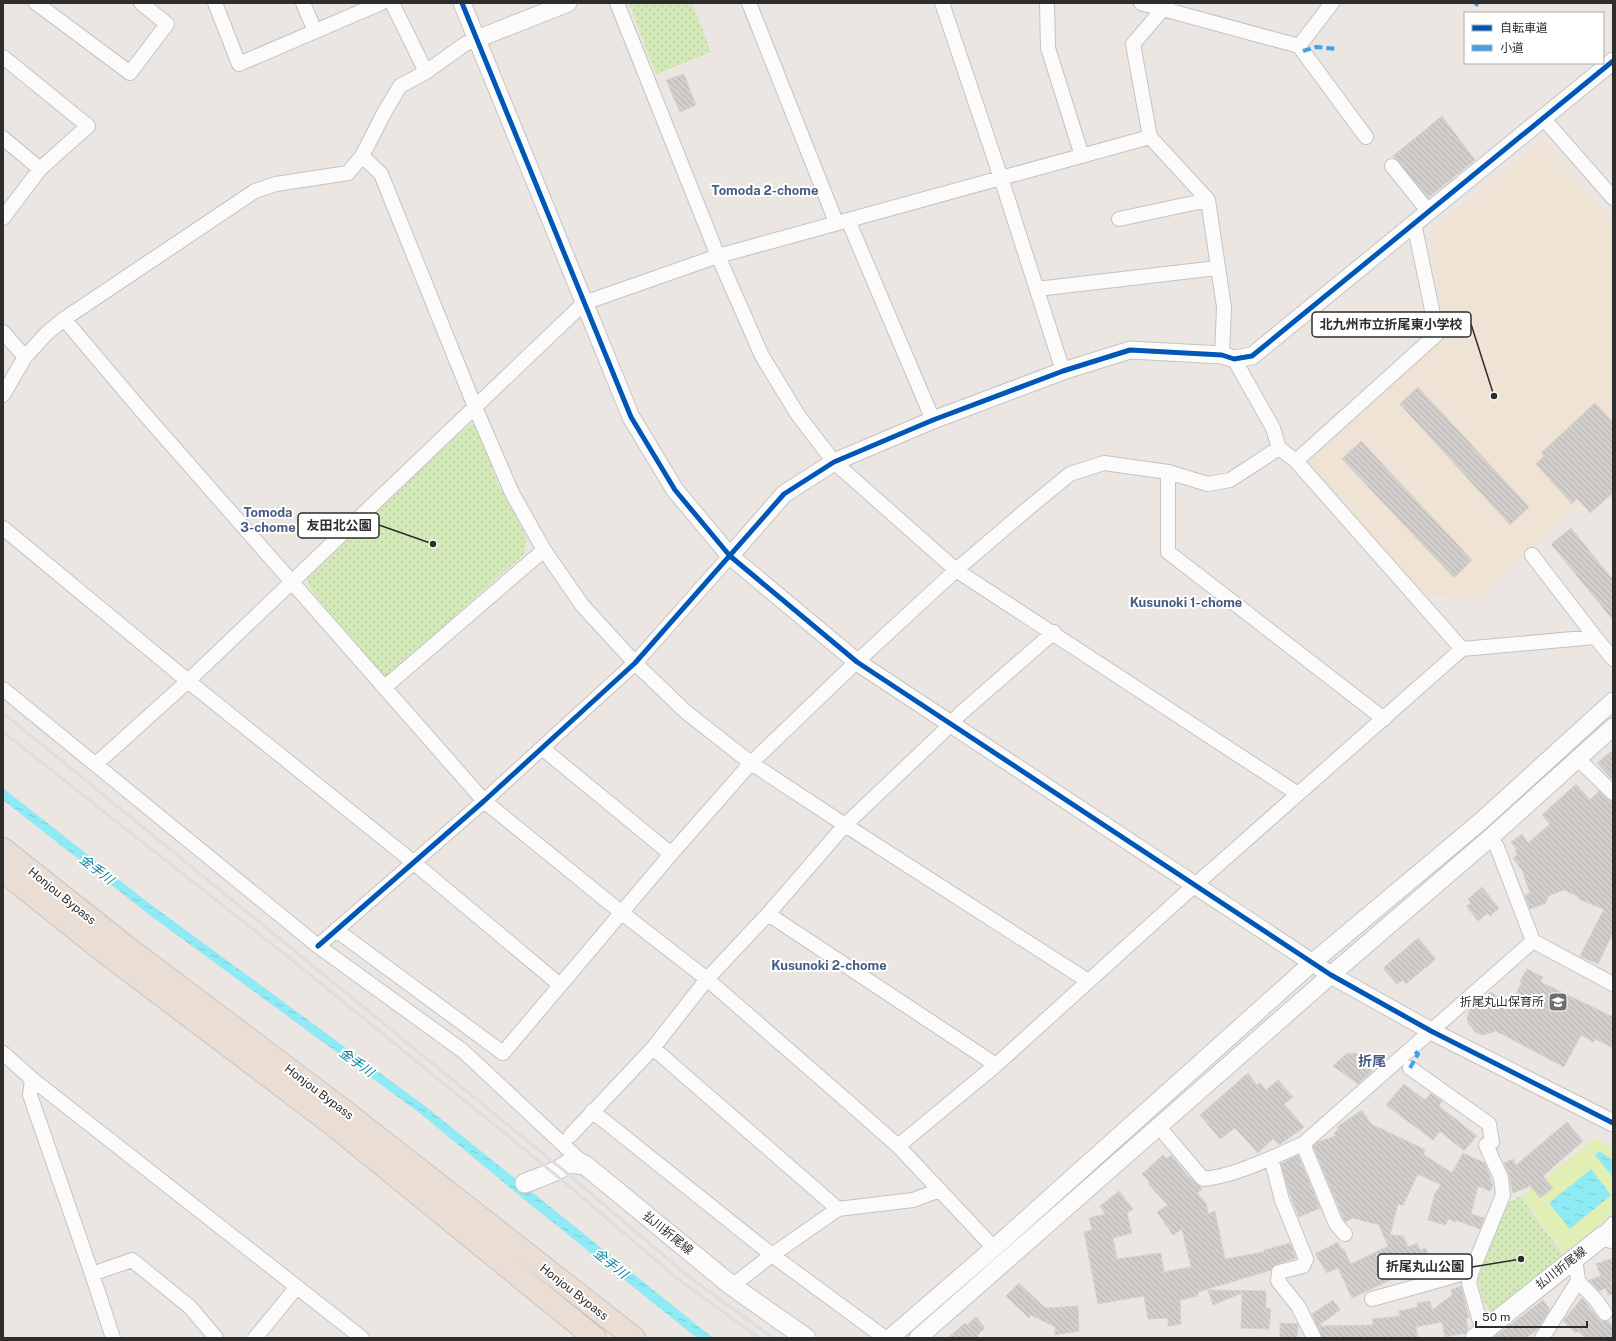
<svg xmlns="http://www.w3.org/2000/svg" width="1616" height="1341" viewBox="0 0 1616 1341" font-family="'Public Sans','Noto Sans JP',sans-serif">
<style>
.education{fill:#efe3d6}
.grass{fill:url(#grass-dots)}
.pitch{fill:#e1eeb4}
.water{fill:url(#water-ripples)}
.building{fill:url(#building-back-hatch);stroke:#d6d2ce}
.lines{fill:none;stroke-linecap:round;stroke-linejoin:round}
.minor-casing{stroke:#c4c3c4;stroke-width:16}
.tertiary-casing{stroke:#c4c3c4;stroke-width:19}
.secondary-casing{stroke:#c4c3c4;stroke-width:21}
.trunk-casing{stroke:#c6c4c3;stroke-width:24}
.minor{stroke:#fcfbfb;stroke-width:14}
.tertiary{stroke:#fcfbfb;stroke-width:17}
.secondary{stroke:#fcfbfb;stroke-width:19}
.trunk{stroke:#eaded4;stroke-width:22}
.rail{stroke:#dedee0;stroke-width:3}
.quiet{stroke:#3ea3eb;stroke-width:4;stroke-dasharray:8 4;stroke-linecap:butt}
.cycleway-casing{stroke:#fff;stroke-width:8}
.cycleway{stroke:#0057b8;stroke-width:5}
.labels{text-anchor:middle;stroke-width:4;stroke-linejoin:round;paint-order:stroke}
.street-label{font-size:12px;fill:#2d2d2d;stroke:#fff}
.poi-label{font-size:12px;fill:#2d2d2d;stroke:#fff;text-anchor:end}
.neighbourhood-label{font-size:13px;font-weight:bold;fill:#475b83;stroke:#fff}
.water-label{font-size:13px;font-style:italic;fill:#02809d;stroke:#fff}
.quarter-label{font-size:14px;font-weight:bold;fill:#475b83;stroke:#fff}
.leader{fill:none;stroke:#2d2d2d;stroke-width:1.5}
.callout-dot{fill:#2d2d2d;stroke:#fff;stroke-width:1.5}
.callout{fill:#fff;stroke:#2d2d2d;stroke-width:1.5}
.callout-label{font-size:13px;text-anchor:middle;font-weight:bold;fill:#2d2d2d}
</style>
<defs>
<pattern id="grass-dots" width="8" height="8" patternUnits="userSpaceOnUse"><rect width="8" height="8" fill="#d3e9b8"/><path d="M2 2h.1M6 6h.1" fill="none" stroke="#b5c89e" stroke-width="1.8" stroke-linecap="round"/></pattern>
<pattern id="water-ripples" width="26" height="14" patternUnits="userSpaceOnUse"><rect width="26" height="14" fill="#8eeaf4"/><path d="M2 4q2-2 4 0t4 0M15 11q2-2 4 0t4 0" fill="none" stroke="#7bc9d2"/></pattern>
<pattern id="building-back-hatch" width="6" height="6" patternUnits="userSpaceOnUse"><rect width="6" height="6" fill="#d2cecb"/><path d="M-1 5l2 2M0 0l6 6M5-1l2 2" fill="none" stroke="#b5b1af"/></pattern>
</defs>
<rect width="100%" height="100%" fill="#ebe6e2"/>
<path class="education" d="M1540 140 1613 220V473L1477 599 1421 595 1304 462 1445 330 1428 233Z"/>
<path class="grass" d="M629 3H692L711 52 656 74Z
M470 424 477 425 482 443 499 486 526 535 525 553 388 677 380 674 309 587 306 576Z
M1520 1196 1564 1256 1493 1317 1483 1300 1478 1279 1482 1263 1507 1204Z"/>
<path class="pitch" d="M1595 1138 1613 1148V1214L1566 1254 1522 1197Z"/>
<path class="water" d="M3 788 146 901 425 1106 713 1338H697L521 1197 421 1114 151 916 3 800Z
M1599 1151 1613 1160V1177L1595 1155Z
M1591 1169 1611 1195 1570 1229 1549 1203Z"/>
<path class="building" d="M684 74 696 105 680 112 666 80Z
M1442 116 1475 160 1428 198 1393 156Z
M1418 387 1529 507 1510 525 1400 404Z
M1595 403 1613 422V493L1590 513 1577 498 1572 504 1536 464 1544 456 1541 453Z
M1361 441 1472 560 1454 578 1342 459Z
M1571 528 1613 580V620L1551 544Z
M1613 750V780L1597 763Z
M1576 784 1590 800 1599 791 1613 803V933L1598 964 1580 956 1604 909 1578 899 1579 897 1564 890 1548 896 1546 903 1530 909 1525 895 1530 893 1522 870 1513 858 1517 855 1515 851 1517 850 1511 842 1522 834 1528 843 1550 824 1542 815Z
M1482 887 1499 908 1490 916 1488 913 1478 921 1466 906 1471 903 1468 899Z
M1418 938 1436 959 1406 984 1402 980 1397 984 1383 968Z
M1527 969 1543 977 1541 982 1613 1017V1048L1595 1039 1593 1042 1581 1035 1564 1067 1496 1031 1483 1035 1475 1032 1468 1023 1467 1018 1470 1009 1483 997 1486 998 1490 992 1511 1004 1522 982 1520 981Z
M1357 1053 1372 1071 1358 1084 1333 1066 1346 1054Z
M1248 1073 1257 1085 1260 1083 1266 1090 1278 1080 1293 1097 1284 1104 1304 1127 1279 1145 1273 1139 1258 1153 1235 1128 1220 1139 1200 1115Z
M1404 1084 1425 1100 1431 1093 1442 1101 1439 1106 1477 1136 1464 1151 1440 1131 1433 1140 1386 1105Z
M1362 1110 1371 1124 1426 1150 1423 1154 1452 1173 1463 1153 1485 1163 1493 1185 1490 1191 1478 1186 1471 1214 1484 1218 1480 1229 1456 1220V1222L1448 1219 1446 1225 1428 1220 1435 1193 1441 1185 1418 1174 1403 1205 1398 1204 1390 1235 1403 1236 1408 1247 1417 1243 1420 1250 1426 1248 1430 1264 1427 1266 1428 1270 1416 1276 1412 1270 1352 1298 1338 1268 1327 1273 1315 1254 1338 1242 1341 1249 1343 1248 1351 1264 1388 1246 1379 1225 1353 1218 1345 1222 1344 1220 1313 1146 1318 1142 1336 1136 1334 1133 1339 1129 1337 1127Z
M1567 1122 1583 1141 1543 1176 1553 1188 1540 1198 1530 1186 1513 1193 1509 1175 1504 1163 1513 1159 1516 1165Z
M1163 1155 1166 1159 1171 1155 1186 1174 1202 1189 1197 1193 1206 1203 1208 1214 1215 1211 1225 1259 1264 1252V1250L1290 1243 1296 1258 1277 1264 1271 1270 1198 1292V1296L1180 1300 1181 1324 1168 1326V1318L1148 1319 1144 1296 1098 1304 1084 1232 1092 1230 1089 1218 1105 1214 1100 1206 1119 1191 1133 1209 1127 1213 1132 1233 1113 1238 1117 1259 1161 1253 1164 1272 1191 1267 1182 1229 1173 1235 1157 1212 1168 1205 1148 1184 1150 1182 1142 1174Z
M1298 1155 1320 1208 1299 1217 1289 1192 1281 1164Z
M1613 1258V1280L1611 1281 1613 1294 1608 1295 1606 1288 1599 1291 1589 1280 1601 1276 1596 1264Z
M1019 1283 1045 1308 1078 1306 1079 1331 1055 1335V1327L1031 1315 1029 1318 1006 1296Z
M1461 1286 1469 1318H1466L1468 1329 1466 1333 1445 1337 1442 1322 1416 1327 1418 1338H1322L1312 1314 1333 1300 1340 1310 1318 1326 1373 1325 1372 1319 1400 1316 1399 1311 1418 1307 1417 1303 1430 1301 1432 1310 1452 1295 1451 1290Z
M1208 1290 1266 1291V1308L1271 1309 1269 1329 1241 1328 1242 1293 1213 1305Z
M1582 1298 1598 1318 1602 1321H1608L1613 1326V1334L1609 1338H1585L1578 1331 1575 1333 1563 1321Z
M1543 1300 1550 1310 1537 1330 1525 1338H1493Z
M976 1317 985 1328 977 1336 979 1338H948L965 1323 967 1325Z
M1280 1323 1298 1324 1297 1338H1280Z"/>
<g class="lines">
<g class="minor-casing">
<path id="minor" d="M36 3 130 73 167 24 141 3
M215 3 239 64 381 3
M303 3 315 31
M392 3 426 72
M617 3 718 256 762 356 798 415 834 462 956 570 1298 794
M749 3 836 222
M942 3 1001 178 1063 371
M1047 3 1048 48 1082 156
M1141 3 1299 46 1332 3
M1168 3 1133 44 1150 137 1208 200 1224 307 1222 355
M1299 46 1366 137
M3 57 88 126 40 169 3 218
M1543 118 1613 198
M3 138 40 169
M362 156 381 174 475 407 512 493 544 550 582 605 635 663 686 712 751 763 845 825 1088 981
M1392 166 1428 211
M1119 219 1208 200
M848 220 933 420
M1037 289 1217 268
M64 319 141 410 484 801 622 913 707 979 847 1101 898 1146 994 1248
M3 332 25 357
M1234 359 1273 428 1279 448 1296 461 1462 649 1595 637 1613 659
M3 395 25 357 47 333 64 319 255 191 276 184 348 173 362 156 384 113 400 86 426 72 465 44 477 39
M1296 461 1437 334 1414 223
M1168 472V552L1384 719
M3 528 188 681 413 862 560 985
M1532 555 1595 637
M385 687 544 550
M3 689 318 946 463 1051 585 1165
M542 748 671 854
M1577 758 1613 793
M96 764 188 681 584 303 718 256 1150 137
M1490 838 1497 847 1533 941 1613 984
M768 914 996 1065
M336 930 503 1053 671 854 751 763 849 669 956 570 1031 506 1070 474 1104 463 1168 472 1208 484 1230 480 1279 448
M318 946 484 801 635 663 730 556
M653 1048 838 1209
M3 1053 32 1079 362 1338
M1410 1068 1489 1124 1492 1142 1486 1145 1501 1178 1503 1195 1472 1271 1469 1283 1483 1332
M32 1079 30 1095 92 1274
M592 1111 772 1255 885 1338
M1159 1127 1203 1179C1236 1176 1273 1157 1303 1144L1533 941
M570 1136 653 1048 707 979 768 914 845 825 943 732 961 713 1054 632
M1303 1144 1336 1224 1345 1234
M898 1146 996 1065 1186 893 1462 649
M1271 1158 1282 1200 1306 1259 1303 1266 1279 1272 1278 1281 1298 1306 1314 1338
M1603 1236 1613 1224
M1578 1281 1596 1300 1605 1313
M732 1286 772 1255 838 1209 913 1200 940 1190
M1372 1299 1472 1271
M113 1338 92 1274 132 1260 190 1307 216 1338
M255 1338 296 1288
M1542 1338 1578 1281 1575 1257"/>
</g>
<g class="tertiary-casing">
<path id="tertiary" d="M462 3 631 417 675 490 730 556 857 662 1331 975 1431 1031 1613 1123
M477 39 568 3
M730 556 784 494 834 462 933 420 1063 371 1130 350 1222 355 1234 359 1252 356 1613 61
M890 1338 994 1248 1313 962 1480 822 1613 701
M918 1338 1331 975 1490 838 1613 727"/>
</g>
<g class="secondary-casing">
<path id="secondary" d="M525 1183C538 1178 560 1171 569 1163L585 1165 732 1286 806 1338
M1475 1338 1603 1236 1613 1239"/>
</g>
<g class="trunk-casing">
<path id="trunk" d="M3 849 124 945 343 1110 634 1338
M3 871 103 951 332 1124 595 1338"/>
</g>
<use href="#minor" class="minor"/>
<use href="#tertiary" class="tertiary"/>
<use href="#secondary" class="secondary"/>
<use href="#trunk" class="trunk"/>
<path class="rail" d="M3 713 562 1169 688 1276 773 1338
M3 732 292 960 551 1171 678 1279 759 1338"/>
<path class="quiet" d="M1476 6 1477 3
M1303 51 1316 47 1338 49
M1410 1068 1418 1054 1412 1049"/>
<g class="cycleway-casing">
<path id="cycleway" d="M462 3 631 417 675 490 730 556 857 662 1331 975 1431 1031 1613 1123
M318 946 484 801 635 663 784 494 834 462 933 420 1063 371 1130 350 1222 355 1234 359 1252 356 1613 61"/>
</g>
<use href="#cycleway" class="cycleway"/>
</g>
<defs>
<g id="school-square" transform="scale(1)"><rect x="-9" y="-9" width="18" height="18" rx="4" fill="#706e6c" stroke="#fff"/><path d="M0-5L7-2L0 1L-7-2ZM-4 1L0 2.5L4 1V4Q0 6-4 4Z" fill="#fff"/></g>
</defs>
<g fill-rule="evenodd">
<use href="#school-square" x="1558" y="1002"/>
</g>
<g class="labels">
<g class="street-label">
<text transform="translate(62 896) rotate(39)" y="4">Honjou Bypass</text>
<text transform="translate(319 1092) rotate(37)" y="4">Honjou Bypass</text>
<text transform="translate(668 1233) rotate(39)" y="4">払川折尾線</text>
<text transform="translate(1561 1268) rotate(-38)" y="4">払川折尾線</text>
<text transform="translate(574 1292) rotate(38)" y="4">Honjou Bypass</text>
</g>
<g class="poi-label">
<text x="1544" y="1006">折尾丸山保育所</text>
</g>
<g class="neighbourhood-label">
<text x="765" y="195">Tomoda 2-chome</text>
<text x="268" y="517">Tomoda<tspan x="268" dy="15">3-chome</tspan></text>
<text x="1186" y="607">Kusunoki 1-chome</text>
<text x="829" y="970">Kusunoki 2-chome</text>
</g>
<g class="water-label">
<text transform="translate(97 869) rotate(38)" y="5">金手川</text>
<text transform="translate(357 1062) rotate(36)" y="5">金手川</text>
<text transform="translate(611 1263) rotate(39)" y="5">金手川</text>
</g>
<g class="quarter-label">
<text x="1372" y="1066">折尾</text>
</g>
</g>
<path class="leader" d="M1494 396L1471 324M433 544L379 525M1521 1259L1472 1267"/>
<g class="callout-dot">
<circle cx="1494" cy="396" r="4"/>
<circle cx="433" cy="544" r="4"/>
<circle cx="1521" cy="1259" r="4"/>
</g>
<g class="callout">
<rect x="1312" y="312" width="159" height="25" rx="4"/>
<rect x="298" y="513" width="81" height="25" rx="4"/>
<rect x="1378" y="1254" width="94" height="25" rx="4"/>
</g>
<g class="callout-label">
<text x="1391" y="329">北九州市立折尾東小学校</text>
<text x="339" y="530">友田北公園</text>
<text x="1425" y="1271">折尾丸山公園</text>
</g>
<rect width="1616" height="1341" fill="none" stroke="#2d2d2d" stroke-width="8"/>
<rect x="1464" y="12" width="140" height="52" fill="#ffffff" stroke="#ababab"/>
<rect x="1472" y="25" width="20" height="6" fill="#0057b8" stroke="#ababab"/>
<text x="1500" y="32" font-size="12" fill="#2d2d2d">自転車道</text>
<rect x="1472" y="45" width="20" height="6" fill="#3ea3eb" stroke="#ababab"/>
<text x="1500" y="52" font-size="12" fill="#2d2d2d">小道</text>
<path d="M1476 1321v6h111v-6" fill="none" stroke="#2d2d2d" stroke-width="2"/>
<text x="1482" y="1321" font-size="12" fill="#2d2d2d" stroke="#ffffff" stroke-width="3" paint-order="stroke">50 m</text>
</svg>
